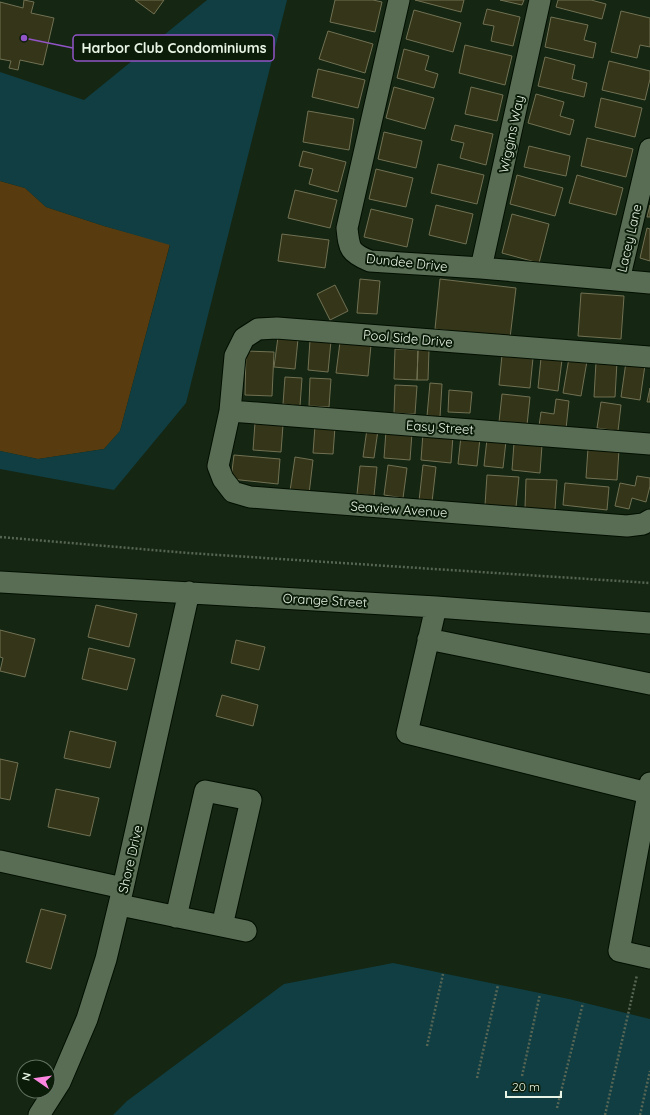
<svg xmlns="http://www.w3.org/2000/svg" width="650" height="1115" viewBox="0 0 650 1115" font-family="Quicksand,sans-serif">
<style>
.green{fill:#583c0f}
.water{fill:#103e43}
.building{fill:#353519;stroke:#717153}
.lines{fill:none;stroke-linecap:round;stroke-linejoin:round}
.minor-casing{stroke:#020f01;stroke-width:23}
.path{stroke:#576654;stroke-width:2.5;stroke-dasharray:2 2;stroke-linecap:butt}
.minor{stroke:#596d55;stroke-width:21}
.labels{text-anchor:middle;stroke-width:4;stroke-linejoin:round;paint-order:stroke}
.street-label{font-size:13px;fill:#e8f4e6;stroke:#0b1d09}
.leader{fill:none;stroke:#9154c7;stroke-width:1.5}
.callout-dot{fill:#9154c7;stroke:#0b1d09;stroke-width:1.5}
.callout{fill:#0b1d09;stroke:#9154c7;stroke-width:1.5}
.callout-label{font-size:14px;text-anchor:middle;font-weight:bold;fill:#e8f4e6}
</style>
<rect width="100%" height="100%" fill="#152612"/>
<path class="green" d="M0 181 25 188 46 207 104 226 170 244 120 431 104 449 38 459 0 451Z"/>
<path class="water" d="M207 0H287L186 403 114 490 0 469V451L38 459 104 449 120 431 170 245 104 226 46 207 25 188 0 181V72L84 100Z
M393 963 569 999 650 1019V1115H113L127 1101 284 984Z"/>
<path class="building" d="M24 0 34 2 31 13 54 18 43 65 20 60 18 70 9 68 11 61 0 59V2L23 8Z
M135 0H164L154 14Z
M335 0H373L382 2 375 32 330 22Z
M415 0H464L461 12Z
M500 0H524L522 5Z
M558 0H591L606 4 602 19 556 7Z
M487 9 520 17 513 46 491 41 494 26 483 24Z
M414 10 461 23 453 52 406 39Z
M621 11 650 18V47L640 45 637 58 611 52Z
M551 17 588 25 584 40 596 43 593 58 545 47Z
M328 31 373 44 365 73 319 59Z
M465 45 512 56 505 85 459 73Z
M404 49 429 56 425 70 438 74 434 88 397 78Z
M545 57 575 65 572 79 587 83 584 97 538 86Z
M609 61 650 71V79L645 100 602 90Z
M318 69 365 80 358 108 312 97Z
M394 87 434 98 425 129 386 118Z
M471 87 503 95 497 121 465 114Z
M536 94 564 102 560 116 574 120 570 135 528 123Z
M601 98 642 108 635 137 595 127Z
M308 111 354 119 349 150 303 142Z
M455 125 493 134 486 165 460 158 464 143 451 140Z
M384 132 422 141 416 168 378 159Z
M587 138 633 149 626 177 581 166Z
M529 146 570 156 566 176 524 167Z
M303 151 346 162 338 192 309 184 313 169 299 166Z
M438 164 484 175 477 204 431 193Z
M376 169 413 178 406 207 369 199Z
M517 175 563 188 555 216 510 204Z
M577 175 623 188 616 215 569 203Z
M295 190 337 200 330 228 288 218Z
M436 205 473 214 466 244 429 235Z
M650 205V217H647Z
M371 209 413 219 407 247 364 237Z
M512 214 549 224 539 263 502 253Z
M647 228 650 229V261L640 258Z
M282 234 329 240 325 268 278 261Z
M360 279 380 281 377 314 357 313Z
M440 279 516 288 510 338 435 329Z
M335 285 348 311 330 320 317 294Z
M581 293 624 296 621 339 578 336Z
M278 337 298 339 295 369 274 367Z
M310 340 331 341 328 372 308 370Z
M340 342 371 345 368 376 336 373Z
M395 349 418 350 417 380 394 379Z
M418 350H429L428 380H417Z
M246 351 274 352 272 396 245 395Z
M502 355 533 358 530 388 499 385Z
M541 358 562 360 558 391 538 388Z
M569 358 587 361 581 396 563 393Z
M596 362H617L615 397H594Z
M626 362 645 365 640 400 621 397Z
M285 377 302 378 300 406 283 404Z
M310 378 331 379 329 407 309 406Z
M430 383 442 384 440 417 427 416Z
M395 385 417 386 415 414 394 413Z
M650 388V402H647Z
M449 390 472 392 470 413 448 412Z
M502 394 530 397 527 425 499 422Z
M556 399 569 401 566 429 539 426 541 412 554 414Z
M601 402 621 405 618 431 597 428Z
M255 423 283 425 281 452 253 450Z
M315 426 335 427 333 454 313 453Z
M367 429 378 430 374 458 363 457Z
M386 431 412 433 410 460 384 458Z
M423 433 453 436 451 463 421 460Z
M461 436 480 438 477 466 458 464Z
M487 439 506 441 503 468 484 466Z
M514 443 542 445 540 473 512 470Z
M588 448 619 450 617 480 586 478Z
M234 455 280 459 278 484 231 479Z
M295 457 313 460 309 494 290 491Z
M388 465 407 468 403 498 384 495Z
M423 465 436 467 432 502 419 501Z
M360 466 377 467 374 496 357 494Z
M487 475 519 477 516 507 485 505Z
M637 476 650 478V486L646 502 632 498 629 509 615 506 620 483 635 486Z
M526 479 557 480 555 510 525 508Z
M565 483 609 487 607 510 563 505Z
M96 605 137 614 129 647 88 637Z
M0 630 35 639 25 677 0 671 3 658 0 657Z
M236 640 265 647 259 670 231 663Z
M89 648 135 659 127 690 82 679Z
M222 695 258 705 253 726 216 716Z
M70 731 116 742 110 768 64 758Z
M0 759 18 763 10 800 0 798Z
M56 789 99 798 90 836 48 827Z
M41 909 66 915 51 969 26 962Z"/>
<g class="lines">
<g class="minor-casing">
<path id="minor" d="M399 0 347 228C349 249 350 253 370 261L481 268 650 283
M481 268 540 0
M619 280 650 149
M650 357 277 328 258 329 244 338 235 356 230 411 218 466 223 479 233 492 250 497 627 526 643 524 650 520
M230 411 650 444
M0 582 436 607 650 623
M436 607 407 733 648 793 650 783
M428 639 650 684
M650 794 648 793 646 805 619 951 650 958
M0 861 123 888
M120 905 246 931
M176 917 205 791 251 800 222 926
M39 1115 60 1082 87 1019 106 959 123 888 189 592"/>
</g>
<path class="path" d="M0 537 188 553 650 583
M427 1046 443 974
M522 1076 540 994
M477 1078 498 985
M557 1108 583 1003
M605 1115 637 975
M640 1115 650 1071"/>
<use href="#minor" class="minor"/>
</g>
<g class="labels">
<g class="street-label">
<text transform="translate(511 134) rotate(-78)" y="5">Wiggins Way</text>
<text transform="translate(629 238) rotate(-77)" y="5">Lacey Lane</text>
<text transform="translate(407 262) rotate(6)" y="5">Dundee Drive</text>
<text transform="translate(408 338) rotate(5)" y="5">Pool Side Drive</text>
<text transform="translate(440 427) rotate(4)" y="5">Easy Street</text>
<text transform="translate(399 509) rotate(4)" y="5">Seaview Avenue</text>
<text transform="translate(325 600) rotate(3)" y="5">Orange Street</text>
<text transform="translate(130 859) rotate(-77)" y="5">Shore Drive</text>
</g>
</g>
<path class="leader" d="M24 38L73 48"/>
<circle class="callout-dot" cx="24" cy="38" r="4"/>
<rect class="callout" x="73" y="35" width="201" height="26" rx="4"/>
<g class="callout-label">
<text x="174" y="53">Harbor Club Condominiums</text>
</g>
<g transform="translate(36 1079) rotate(283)"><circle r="19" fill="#0b1d09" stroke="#637361"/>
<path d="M0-3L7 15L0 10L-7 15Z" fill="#fd86e1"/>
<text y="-6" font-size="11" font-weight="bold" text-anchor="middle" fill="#e8f4e6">N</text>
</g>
<path d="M506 1091v6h55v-6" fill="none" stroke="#e8f4e6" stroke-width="2"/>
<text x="512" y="1091" font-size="12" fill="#e8f4e6" stroke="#0b1d09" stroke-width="3" paint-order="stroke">20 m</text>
</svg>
